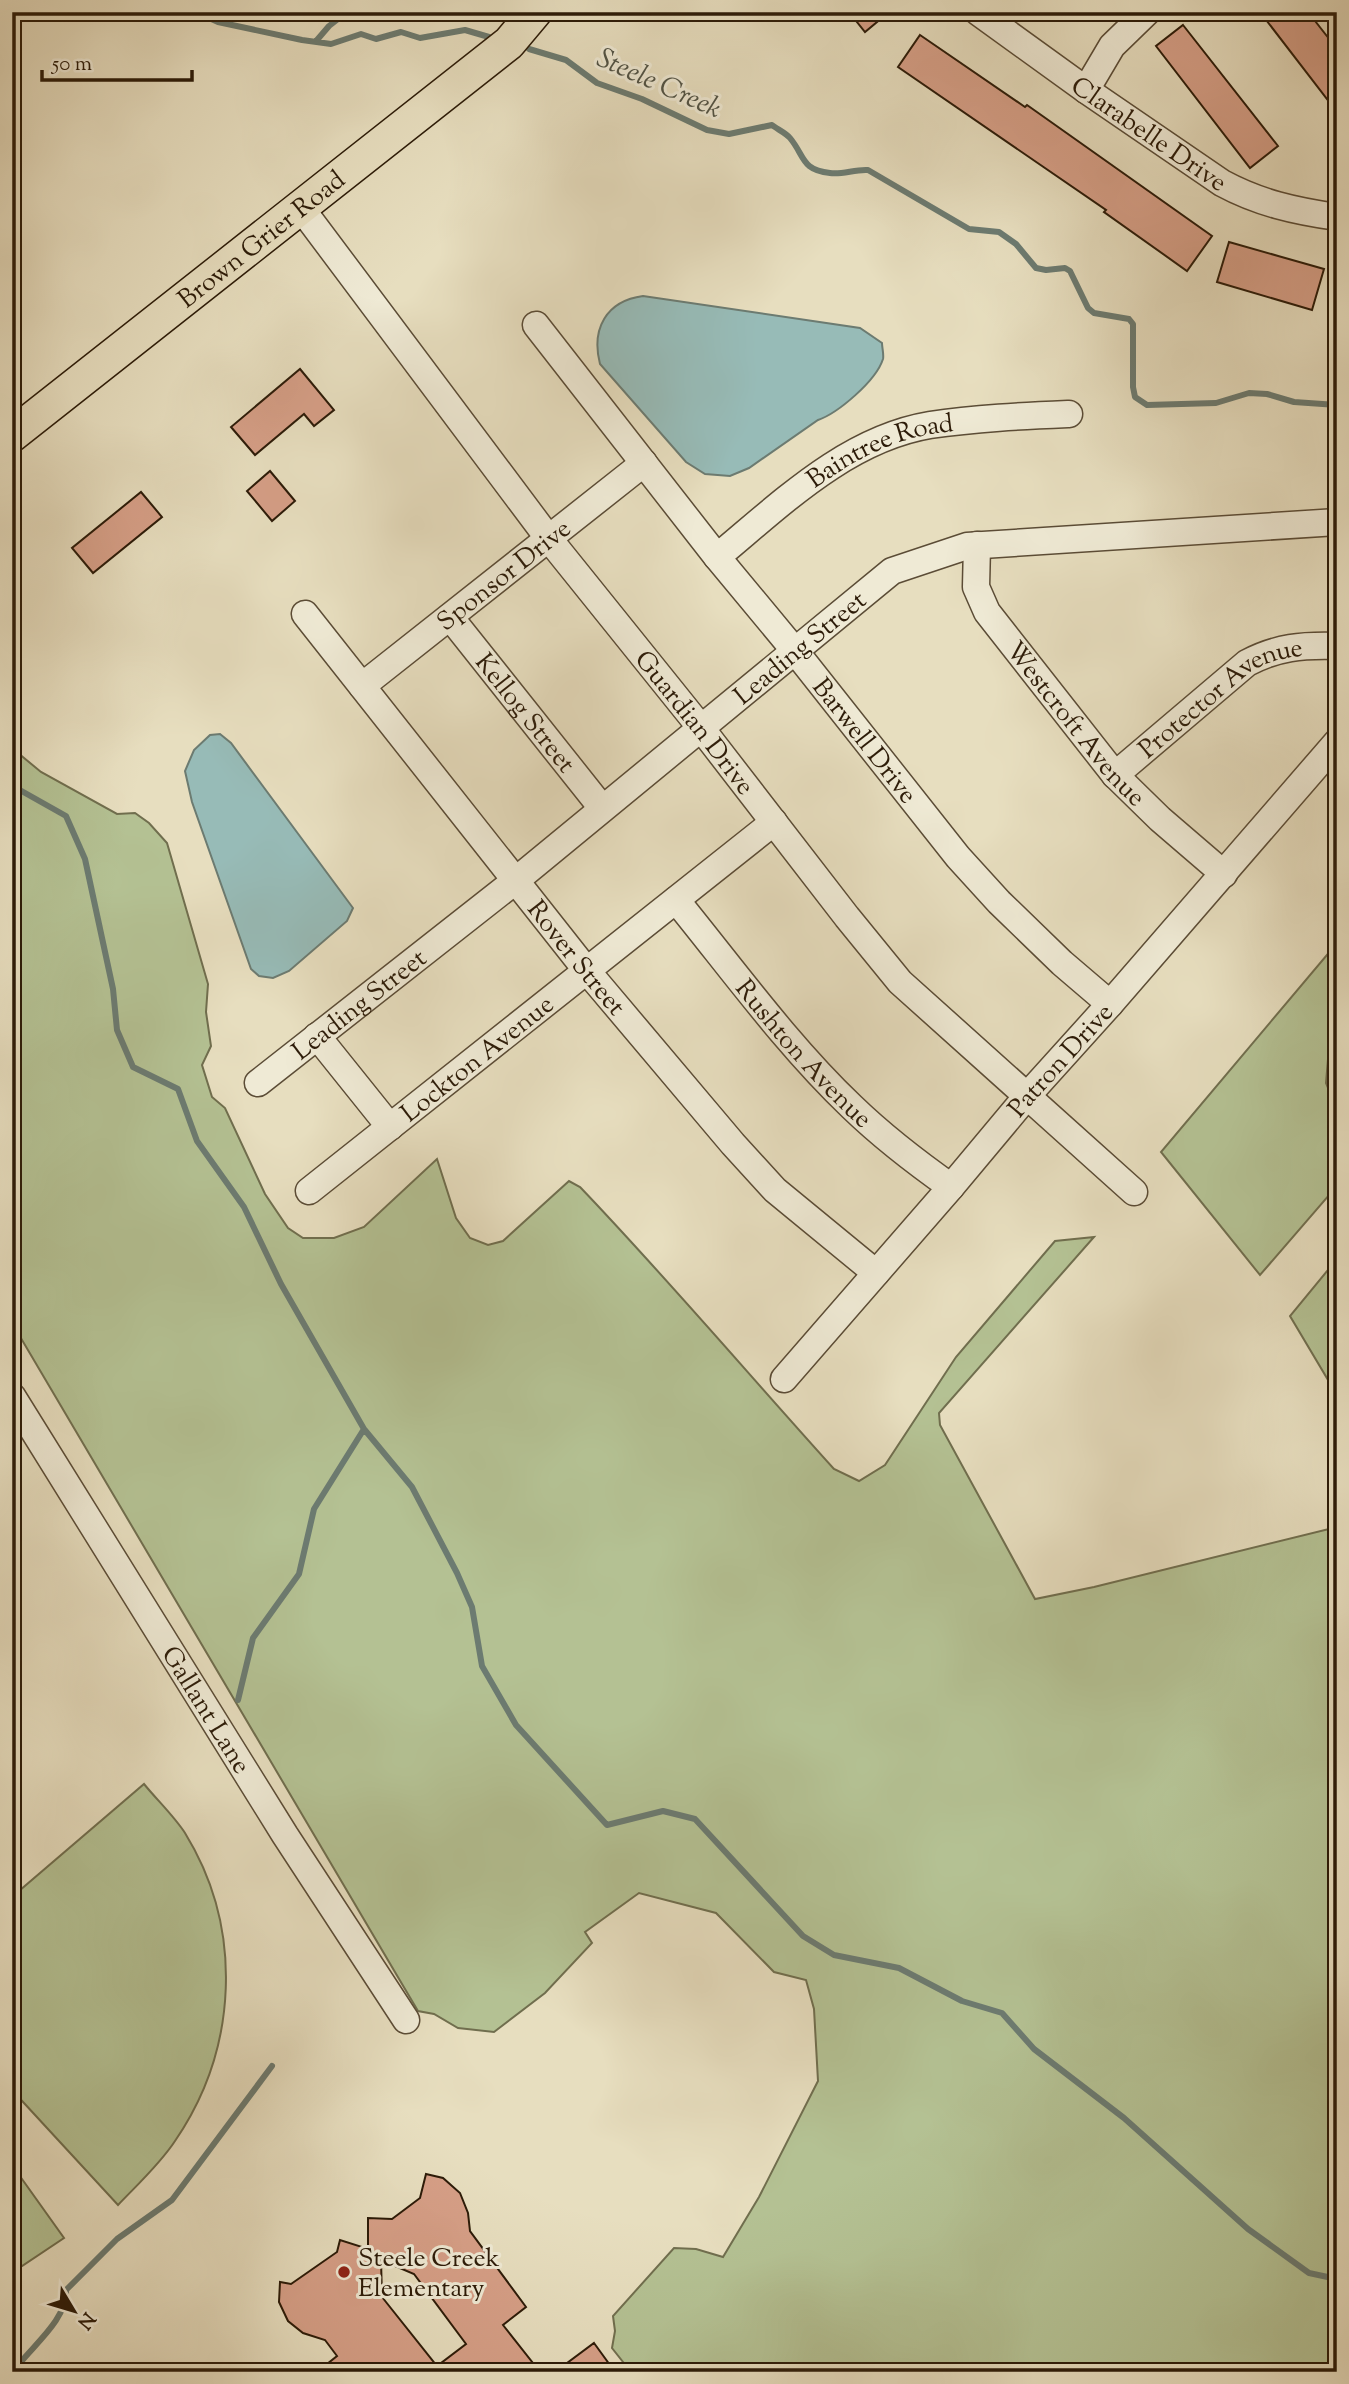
<svg xmlns="http://www.w3.org/2000/svg" width="1349" height="2384" viewBox="0 0 1349 2384" font-family="'Sorts Mill Goudy',serif">
<style>
.green{fill:#b4c193;stroke:#706e4e;stroke-width:2}
.water{fill:#97bbb7;stroke:#6c7b71;stroke-width:2}
.lines{fill:none;stroke-linecap:round;stroke-linejoin:round}
.stream{stroke:#6c7b71;stroke-width:6}
.building{fill:#d69f87;stroke:#2c1b08;stroke-width:2;fill-rule:evenodd}
.minor-casing{stroke:#5b4c36;stroke-width:29}
.major-casing{stroke:#2c1b08;stroke-width:36}
.minor{stroke:#efead5;stroke-width:26}
.major{stroke:#e7debf;stroke-width:33}
.poi-dot{fill:#8f2418;stroke:#efead5;stroke-width:2.5}
.labels{text-anchor:middle;stroke-width:6;stroke-linejoin:round;paint-order:stroke}
.street-label{font-size:26px;fill:#2c1b08;stroke:#efead5}
.poi-label{font-size:26px;fill:#2c1b08;stroke:#efead5;text-anchor:start}
.water-label{font-size:28px;font-style:italic;fill:#515345;stroke:#efead5}
</style>
<rect width="100%" height="100%" fill="#e7debf"/>
<filter id="stains"><feTurbulence type="fractalNoise" baseFrequency=".00286" numOctaves="4"/><feColorMatrix values="0 0 0 0 .2 0 0 0 0 .09 0 0 0 0 .02 0 0 0 .5 -.17"/></filter>
<radialGradient id="worn" r=".72"><stop offset=".6" stop-color="#630" stop-opacity="0"/><stop offset="1" stop-color="#630" stop-opacity=".3"/></radialGradient>
<path class="green" d="M12 748 41 772 117 814 135 813 149 823 167 843 208 984 206 1012 211 1046 202 1065 212 1097 225 1108 265 1194 288 1228 303 1238H334L364 1227 437 1159 456 1218 470 1238 488 1245 503 1241 569 1181 580 1187C667 1278 749 1375 834 1469L859 1481 885 1465 956 1357 1055 1241 1094 1237 939 1413 940 1425 1035 1599 1094 1587 1337 1527V2372H631L612 2348 615 2331 613 2316 674 2248 696 2249 723 2257 759 2197 818 2081 814 2009 806 1980 774 1972 716 1913 639 1893 585 1932 592 1943 545 1993 494 2032 458 2028 434 2014 418 2011 12 1323Z
M1337 943V1019L1331 1023 1326 1083 1337 1109V1186L1260 1275 1161 1152Z
M1337 1259V1395L1290 1316Z
M144 1784C157 1800 174 1816 185 1833 244 1929 238 2049 175 2141 160 2164 137 2185 118 2205L12 2090V1897Z
M12 2165 64 2238 22 2266 12 2269Z"/>
<path class="water" d="M643 296 860 328 882 343C882 348 884 354 883 359 876 381 838 413 818 420L749 468 730 476 705 474 686 462 600 364C591 329 606 301 643 296Z
M220 734 231 743 353 908 347 921 289 971 273 978 259 976 251 969 192 802 185 771 194 750 210 735Z"/>
<g class="lines">
<path class="stream" d="M196 12 218 22 302 40 331 44 361 34 376 39 401 32 420 38 465 30 489 37
M317 40 329 26 347 12
M529 49 566 60 597 83 642 99 707 130 729 134 772 125C777 129 786 133 790 138 805 156 801 170 830 173 842 175 855 169 868 170L969 229 999 232 1016 244 1036 268 1046 270 1065 268 1070 271 1088 308 1094 313 1129 319 1133 324V387L1135 397 1147 405 1216 403 1249 393 1267 394 1294 402 1337 405
M12 782 18 789 66 816 85 859 113 989 117 1030 133 1067 178 1089 197 1141 244 1207 281 1284 364 1429 412 1487 457 1573 472 1607 482 1666 516 1725 607 1825 663 1811 695 1819 803 1936 834 1955 899 1968 962 2001 1002 2013 1034 2049 1124 2118 1248 2229 1309 2273 1337 2279
M238 1700 253 1638 299 1574 314 1509 364 1429
M19 2372 20 2363C37 2342 67 2318 66 2290L117 2239 172 2200 272 2066"/>
</g>
<path class="building" d="M849 12H889L865 32Z
M1260 12H1308L1337 49V112Z
M1183 25 1278 146 1250 168 1156 46Z
M920 35 1025 107 1027 105 1212 236 1187 271 1104 212 1106 210 898 67Z
M1229 242 1324 269 1312 310 1217 282Z
M300 369 334 410 314 426 304 414 255 455 231 427Z
M270 471 295 501 272 521 247 491Z
M141 492 162 517 93 573 72 548Z
M426 2174 443 2178 460 2193 468 2213 470 2231 526 2307 503 2325 540 2372H317L337 2356 325 2340 303 2333 288 2321 279 2302 280 2282 291 2284 337 2252 340 2240 368 2249V2218L392 2219 420 2198ZM381 2260 414 2274 466 2344 437 2366 382 2297Z
M594 2343 615 2372H555Z"/>
<g class="lines">
<g class="minor-casing">
<g id="minor">
<path id="s1" d="M978 12 1086 90 1222 183C1259 203 1295 211 1337 217"/>
<path d="M1086 90 1112 46 1147 12"/>
<path id="s2" d="M301 208 549 539 701 728 847 917 900 982 1134 1192"/>
<path id="s3" d="M536 325 717 557 795 651 958 857 999 902 1062 963 1110 1004"/>
<path id="s4" d="M977 545 976 587 987 612 1115 775 1160 819 1224 874"/>
<path id="s5" d="M717 557C780 505 846 439 930 425 976 418 1023 416 1069 414"/>
<path id="s6" d="M305 614 587 971 733 1144 775 1190 876 1273"/>
<path id="s7" d="M450 617 602 808"/>
<path id="s8" d="M362 686 644 463"/>
<path id="s9" d="M1115 775 1247 663C1277 647 1302 645 1337 646"/>
<path id="s10" d="M676 900C733 970 787 1045 852 1107 882 1136 917 1163 951 1187"/>
<path d="M317 1036 390 1127"/>
<path id="s11" d="M258 1083 515 881 892 571 967 546 1337 522"/>
<path id="s12" d="M309 1191 774 822"/>
<path id="s13" d="M784 1379 951 1187 1027 1096 1110 1004 1337 742"/>
<path id="s14" d="M12 1396 285 1835 406 2020"/>
</g>
</g>
<g class="major-casing">
<g id="major">
<path id="s15" d="M12 435 509 43 535 12"/>
</g>
</g>
<use href="#minor" class="minor"/>
<use href="#major" class="major"/>
</g>
<circle class="poi-dot" cx="344" cy="2272" r="7"/>
<g class="labels">
<g class="street-label">
<text dy="9" stroke="none"><textPath href="#s1" startOffset="210">Clarabelle Drive</textPath></text>
<text dy="9" stroke="none"><textPath href="#s15" startOffset="317">Brown Grier Road</textPath></text>
<text dy="9" stroke="none"><textPath href="#s5" startOffset="198">Baintree Road</textPath></text>
<text dy="9" stroke="none"><textPath href="#s8" startOffset="180">Sponsor Drive</textPath></text>
<text dy="9" stroke="none"><textPath href="#s11" startOffset="695">Leading Street</textPath></text>
<text dy="9" stroke="none"><textPath href="#s9" startOffset="133">Protector Avenue</textPath></text>
<text dy="9" stroke="none"><textPath href="#s7" startOffset="122">Kellog Street</textPath></text>
<text dy="9" stroke="none"><textPath href="#s2" startOffset="648">Guardian Drive</textPath></text>
<text dy="9" stroke="none"><textPath href="#s4" startOffset="212">Westcroft Avenue</textPath></text>
<text dy="9" stroke="none"><textPath href="#s3" startOffset="530">Barwell Drive</textPath></text>
<text dy="9" stroke="none"><textPath href="#s6" startOffset="438">Rover Street</textPath></text>
<text dy="9" stroke="none"><textPath href="#s11" startOffset="128">Leading Street</textPath></text>
<text dy="9" stroke="none"><textPath href="#s10" startOffset="200">Rushton Avenue</textPath></text>
<text dy="9" stroke="none"><textPath href="#s12" startOffset="214">Lockton Avenue</textPath></text>
<text dy="9" stroke="none"><textPath href="#s13" startOffset="422">Patron Drive</textPath></text>
<text dy="9" stroke="none"><textPath href="#s14" startOffset="369">Gallant Lane</textPath></text>
</g>
<g class="poi-label">
<text x="358" y="2266">Steele Creek<tspan x="358" dy="30">Elementary</tspan></text>
</g>
<g class="water-label">
<text transform="translate(660 82) rotate(24)" y="10">Steele Creek</text>
</g>
</g>
<rect width="1349" height="2384" fill="none" stroke="#e7debf" stroke-width="42"/>
<rect x="14" y="14" width="1321" height="2356" fill="none" stroke="#2c1b08" stroke-width="3.5"/>
<rect x="21" y="21" width="1307" height="2342" fill="none" stroke="#2c1b08" stroke-width="2"/>
<g transform="translate(74 2311) rotate(128)" stroke="#efead5" stroke-width="5" paint-order="stroke">
<path d="M0-5L12 26L0 18L-12 26Z" fill="#2c1b08"/>
<text y="-10" font-size="19" font-weight="bold" text-anchor="middle" fill="#2c1b08">N</text>
</g>
<path d="M42 70v10h150v-10" fill="none" stroke="#2c1b08" stroke-width="3.5"/>
<text x="52" y="70" font-size="21" fill="#2c1b08" stroke="#efead5" stroke-width="5" paint-order="stroke">50 m</text>
<rect width="100%" height="100%" filter="url(#stains)"/>
<rect width="100%" height="100%" fill="url(#worn)"/>
</svg>
